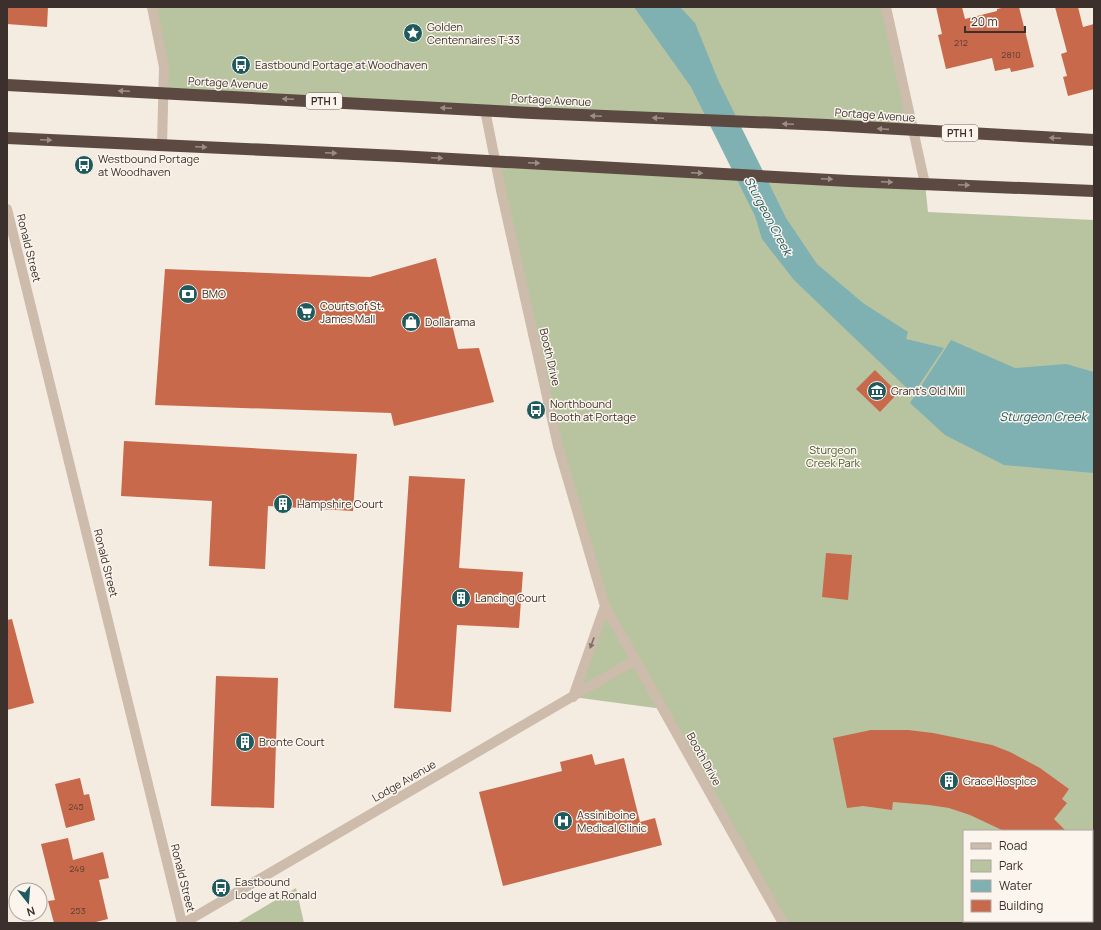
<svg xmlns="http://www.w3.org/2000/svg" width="1101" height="930" viewBox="0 0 1101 930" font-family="Manrope,sans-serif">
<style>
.green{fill:#b8c4a0}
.water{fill:#7fb0b2}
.building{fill:#c8694b}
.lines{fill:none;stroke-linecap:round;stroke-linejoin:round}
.minor{stroke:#cdbbac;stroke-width:10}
.highway{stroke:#5c4a42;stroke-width:12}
.oneway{fill:#9c8e87}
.oneway2{fill:#7d6f65}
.labels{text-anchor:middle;stroke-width:3;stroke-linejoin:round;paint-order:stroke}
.number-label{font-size:9px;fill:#5e3e33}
.shield{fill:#fbf5ee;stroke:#756b66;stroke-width:1}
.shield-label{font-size:10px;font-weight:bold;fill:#3b302b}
.poi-label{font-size:11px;fill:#3b302b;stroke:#fbf5ee;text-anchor:start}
.street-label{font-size:11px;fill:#3b302b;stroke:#fbf5ee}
.park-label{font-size:11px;fill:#4a5a2e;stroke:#fbf5ee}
.water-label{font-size:12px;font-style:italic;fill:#1f5a5e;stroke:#fbf5ee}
</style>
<rect width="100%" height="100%" fill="#f4ebe1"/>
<path class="green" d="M152 7H886L913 131 163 93Z
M495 161 925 184 928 212 1094 220V856L1092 857V831H964V921H1057L1048 923H783L663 709 573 697 605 606 558 446Z
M296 888 304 923H237Z"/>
<path class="water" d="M634 7H680L695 23 718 80 786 218 817 264 863 303 908 332 906 339 944 348 913 394 794 280 762 239 755 216 691 87Z
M951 340 1015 368 1066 364 1094 372V473L1004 465 945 435 910 403Z"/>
<path class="building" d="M7 7H48L47 27 7 24Z
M936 7H962L965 19 997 11V9L1006 7H1019L1034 67 1011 72 1010 68 995 71 992 58 946 69 938 35 942 34Z
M1055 7H1078L1083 27 1094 24V89L1068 96 1063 77 1067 76 1061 54 1067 52Z
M436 258 458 349 479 348 494 402 394 426 391 413 155 405 165 269 370 277Z
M875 370 898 393 880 412 856 389Z
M124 441 357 454 353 511 268 506 265 569 209 566 212 501 121 496Z
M409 476 465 479 459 568 523 572 519 628 457 625 451 712 394 708Z
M826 553 852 555 848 600 822 597Z
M12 619 34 703 7 710V620Z
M216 676 278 678 274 808 211 806Z
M871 730H908L933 733 992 745 1010 752 1040 768 1069 789 1062 799 1067 803 1054 819 1066 831H1004L970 815 949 808 929 805 893 802 892 810 863 806 847 808 833 738Z
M592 754 595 765 624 758 640 822 655 818 662 845 503 886 479 792 562 771 560 762Z
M80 778 84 795 89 794 95 820 66 828 55 784Z
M68 838 73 860 103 852 109 878 99 880 108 919 92 923H54L48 901 55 900 41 844Z"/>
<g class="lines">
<path class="minor" d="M152 7 164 67 162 146
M886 7 925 184
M485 110 502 195 558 446 605 606 783 923
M7 209 182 923
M573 697 605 606
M184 923 635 660"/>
<path class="highway" d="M7 85 532 113 827 125 1094 140
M7 138 398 156 849 181 1094 191"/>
</g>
<defs><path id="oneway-solid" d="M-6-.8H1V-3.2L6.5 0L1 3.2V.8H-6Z"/></defs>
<g class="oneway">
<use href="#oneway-solid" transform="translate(124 91) rotate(-177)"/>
<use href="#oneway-solid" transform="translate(288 99) rotate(-177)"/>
<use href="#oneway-solid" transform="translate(446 108) rotate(-177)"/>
<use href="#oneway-solid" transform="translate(596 116) rotate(-177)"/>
<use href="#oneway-solid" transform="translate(658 118) rotate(-178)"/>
<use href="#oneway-solid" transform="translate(788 124) rotate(-178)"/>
<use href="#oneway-solid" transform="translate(883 129) rotate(-176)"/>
<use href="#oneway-solid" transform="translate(1055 138) rotate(-177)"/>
<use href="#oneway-solid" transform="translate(46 140) rotate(3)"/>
<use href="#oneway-solid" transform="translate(201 147) rotate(2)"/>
<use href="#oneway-solid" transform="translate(331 153) rotate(3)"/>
<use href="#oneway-solid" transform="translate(437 158) rotate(3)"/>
<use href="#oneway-solid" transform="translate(534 163) rotate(3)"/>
<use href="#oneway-solid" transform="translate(697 173) rotate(3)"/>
<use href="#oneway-solid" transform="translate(827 179) rotate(3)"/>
<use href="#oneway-solid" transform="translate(887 182) rotate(2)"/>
<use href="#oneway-solid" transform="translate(964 185) rotate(2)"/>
</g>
<use class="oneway2" href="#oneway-solid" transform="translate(592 643) rotate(110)"/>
<defs>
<g id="sight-disc" transform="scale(1)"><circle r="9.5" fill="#1f5a5e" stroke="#fbf5ee"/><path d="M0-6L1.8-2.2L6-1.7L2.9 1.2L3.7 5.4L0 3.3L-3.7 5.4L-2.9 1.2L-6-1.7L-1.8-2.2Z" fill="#fff"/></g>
<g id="bus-disc" transform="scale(1)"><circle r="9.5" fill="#1f5a5e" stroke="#fbf5ee"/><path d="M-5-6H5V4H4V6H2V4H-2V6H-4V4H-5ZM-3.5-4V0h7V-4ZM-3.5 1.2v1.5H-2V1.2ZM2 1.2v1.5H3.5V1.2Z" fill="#fff"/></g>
<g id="bank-disc" transform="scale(1)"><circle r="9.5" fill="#1f5a5e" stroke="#fbf5ee"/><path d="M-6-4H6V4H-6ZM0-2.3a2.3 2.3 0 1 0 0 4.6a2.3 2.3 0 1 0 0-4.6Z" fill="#fff"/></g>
<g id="supermarket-disc" transform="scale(1)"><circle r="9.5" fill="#1f5a5e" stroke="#fbf5ee"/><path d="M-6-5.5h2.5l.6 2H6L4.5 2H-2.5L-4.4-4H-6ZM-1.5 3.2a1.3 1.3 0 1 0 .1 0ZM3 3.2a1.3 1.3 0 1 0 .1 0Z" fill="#fff"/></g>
<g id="shop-disc" transform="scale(1)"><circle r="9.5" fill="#1f5a5e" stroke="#fbf5ee"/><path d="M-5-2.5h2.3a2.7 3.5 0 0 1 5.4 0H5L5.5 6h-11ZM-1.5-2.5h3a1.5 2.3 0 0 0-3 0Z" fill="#fff"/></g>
<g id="museum-disc" transform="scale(1)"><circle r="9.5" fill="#1f5a5e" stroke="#fbf5ee"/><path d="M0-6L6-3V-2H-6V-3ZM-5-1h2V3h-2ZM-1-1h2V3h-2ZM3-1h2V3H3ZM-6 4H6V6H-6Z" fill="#fff"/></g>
<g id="building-disc" transform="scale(1)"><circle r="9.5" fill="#1f5a5e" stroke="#fbf5ee"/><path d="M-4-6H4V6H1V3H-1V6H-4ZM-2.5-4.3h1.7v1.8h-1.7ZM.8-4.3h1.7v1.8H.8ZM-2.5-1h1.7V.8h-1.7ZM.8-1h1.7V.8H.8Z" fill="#fff"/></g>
<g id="hospital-disc" transform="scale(1)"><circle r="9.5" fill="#1f5a5e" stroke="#fbf5ee"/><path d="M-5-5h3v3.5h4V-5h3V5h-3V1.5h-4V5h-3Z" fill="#fff"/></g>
</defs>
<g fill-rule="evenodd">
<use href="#sight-disc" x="413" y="33"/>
<use href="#bus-disc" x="241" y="65"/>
<use href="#bus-disc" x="84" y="165"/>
<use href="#bank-disc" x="188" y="294"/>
<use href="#supermarket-disc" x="306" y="312"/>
<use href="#shop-disc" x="411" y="322"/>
<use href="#museum-disc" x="877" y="391"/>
<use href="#bus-disc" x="536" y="410"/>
<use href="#building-disc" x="283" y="504"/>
<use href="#building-disc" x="461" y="598"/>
<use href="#building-disc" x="245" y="742"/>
<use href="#building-disc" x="949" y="781"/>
<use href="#hospital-disc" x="563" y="821"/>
<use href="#bus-disc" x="221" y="888"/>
</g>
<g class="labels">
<g class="number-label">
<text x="961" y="46">212</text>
<text x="1011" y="58">2810</text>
<text x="76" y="810">245</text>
<text x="77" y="872">249</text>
<text x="78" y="914">253</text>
</g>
<g class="shield">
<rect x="306" y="93" width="36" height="16" rx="3"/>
<rect x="942" y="125" width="36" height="16" rx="3"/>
</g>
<g class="shield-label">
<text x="324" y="105">PTH 1</text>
<text x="960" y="137">PTH 1</text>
</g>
<g class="poi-label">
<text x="427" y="31">Golden<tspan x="427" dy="13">Centennaires T-33</tspan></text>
<text x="255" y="69">Eastbound Portage at Woodhaven</text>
<text x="98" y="163">Westbound Portage<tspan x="98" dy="13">at Woodhaven</tspan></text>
<text x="202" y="298">BMO</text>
<text x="320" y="310">Courts of St.<tspan x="320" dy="13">James Mall</tspan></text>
<text x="425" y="326">Dollarama</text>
<text x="891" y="395">Grant's Old Mill</text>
<text x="550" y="408">Northbound<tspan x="550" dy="13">Booth at Portage</tspan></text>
<text x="297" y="508">Hampshire Court</text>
<text x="475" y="602">Lancing Court</text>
<text x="259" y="746">Bronte Court</text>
<text x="963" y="785">Grace Hospice</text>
<text x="577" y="819">Assiniboine<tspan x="577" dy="13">Medical Clinic</tspan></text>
<text x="235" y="886">Eastbound<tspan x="235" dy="13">Lodge at Ronald</tspan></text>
</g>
<g class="street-label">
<text transform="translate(228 83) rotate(3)" y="4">Portage Avenue</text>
<text transform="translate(551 100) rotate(3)" y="4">Portage Avenue</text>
<text transform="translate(875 115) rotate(4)" y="4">Portage Avenue</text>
<text transform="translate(29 248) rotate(76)" y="4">Ronald Street</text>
<text transform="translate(550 357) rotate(77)" y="4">Booth Drive</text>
<text transform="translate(106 563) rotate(76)" y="4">Ronald Street</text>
<text transform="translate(704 759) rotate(61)" y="4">Booth Drive</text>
<text transform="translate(404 781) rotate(-30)" y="4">Lodge Avenue</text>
<text transform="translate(183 878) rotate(76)" y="4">Ronald Street</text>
</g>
<g class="park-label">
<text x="833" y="454">Sturgeon<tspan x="833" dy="13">Creek Park</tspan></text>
</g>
<g class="water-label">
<text transform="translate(768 216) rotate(62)" y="4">Sturgeon Creek</text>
<text x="1043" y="421">Sturgeon Creek</text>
</g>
</g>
<rect width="1101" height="930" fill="none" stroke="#3b302b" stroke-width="16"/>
<rect x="963" y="830" width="130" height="92" fill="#fbf5ee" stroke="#aea6a0"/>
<rect x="971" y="843" width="20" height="6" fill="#cdbbac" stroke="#aea6a0"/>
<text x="999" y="850" font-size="12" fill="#3b302b">Road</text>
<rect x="971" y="860" width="20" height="12" fill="#b8c4a0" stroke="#aea6a0"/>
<text x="999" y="870" font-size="12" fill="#3b302b">Park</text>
<rect x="971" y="880" width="20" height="12" fill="#7fb0b2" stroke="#aea6a0"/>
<text x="999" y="890" font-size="12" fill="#3b302b">Water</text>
<rect x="971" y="900" width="20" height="12" fill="#c8694b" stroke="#aea6a0"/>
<text x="999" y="910" font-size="12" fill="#3b302b">Building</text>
<g transform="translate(28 902) rotate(163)"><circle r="19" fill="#fbf5ee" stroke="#aea6a0"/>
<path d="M0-3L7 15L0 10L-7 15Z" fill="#1f5a5e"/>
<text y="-6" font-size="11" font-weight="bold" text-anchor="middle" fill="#3b302b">N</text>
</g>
<path d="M965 26v6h60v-6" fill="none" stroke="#3b302b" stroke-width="2"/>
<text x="971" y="26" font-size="12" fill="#3b302b" stroke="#fbf5ee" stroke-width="3" paint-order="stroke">20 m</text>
</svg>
